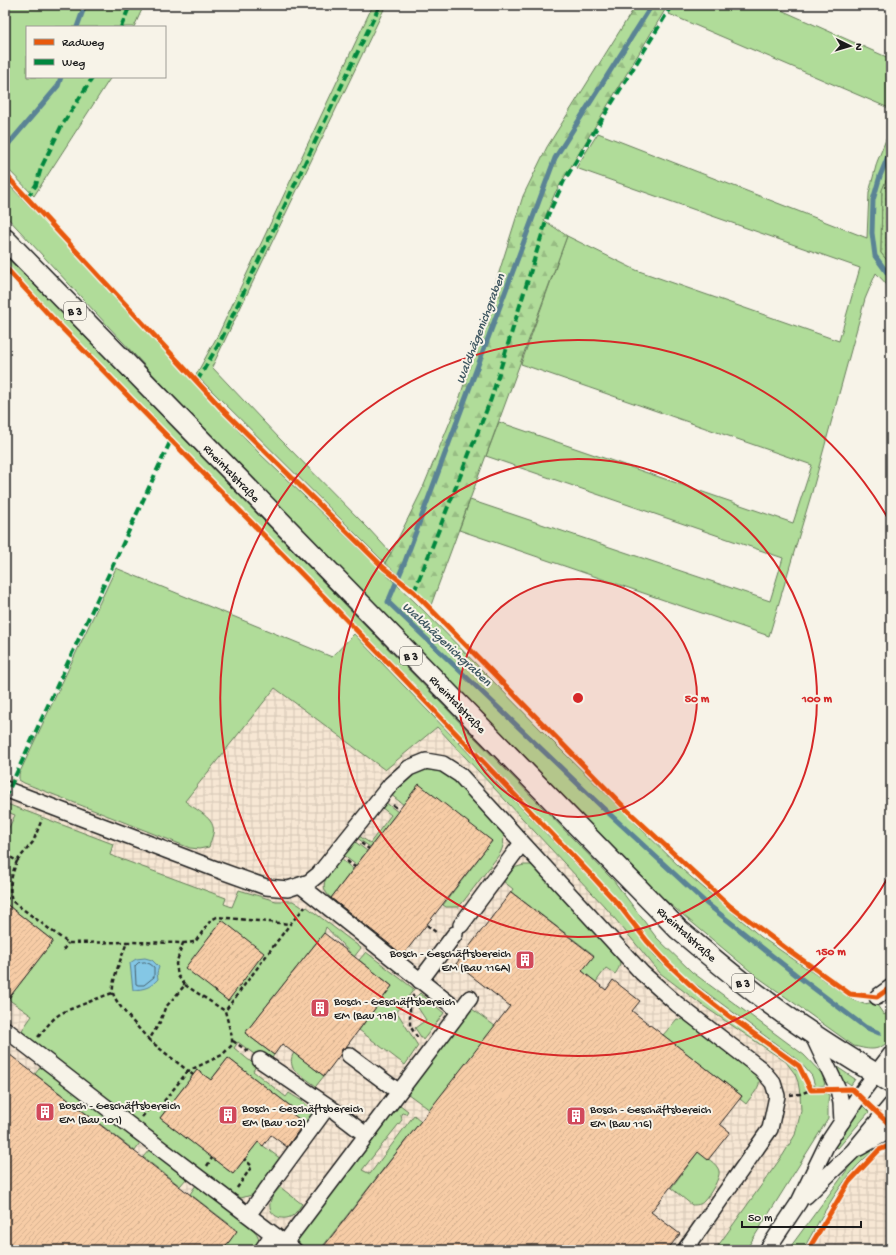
<svg xmlns="http://www.w3.org/2000/svg" width="896" height="1255" viewBox="0 0 896 1255" font-family="'Gochi Hand',sans-serif">
<style>
.industrial{fill:url(#industrial-grid)}
.grass{fill:#b0dc99;stroke:#667c5a}
.forest{fill:url(#forest-firs);stroke:#667c5a}
.garden{fill:url(#garden-dots);stroke:#667c5a}
.water{fill:#84c7e5;stroke:#5a8395}
.lines{fill:none;stroke-linecap:round;stroke-linejoin:round}
.shore{stroke:#46606c;stroke-width:1}
.stream{stroke:#5a8395;stroke-width:5}
.building{fill:url(#building-hatch);stroke:#1c1c1c}
.minor-casing{stroke:#1c1c1c;stroke-width:18}
.major-casing{stroke:#1c1c1c;stroke-width:23}
.path{stroke:#1c1c1c;stroke-width:2.5;stroke-dasharray:4 3;stroke-linecap:butt}
.minor{stroke:#f7f3e8;stroke-width:15}
.major{stroke:#f7f3e8;stroke-width:20}
.quiet{stroke:#00873e;stroke-width:4;stroke-dasharray:8 4;stroke-linecap:butt}
.cycleway-casing{stroke:#f7f3e8;stroke-width:8}
.cycleway{stroke:#e8590c;stroke-width:5}
.ring{fill:none;stroke:#d62828;stroke-width:2}
.labels{text-anchor:middle;stroke-width:4;stroke-linejoin:round;paint-order:stroke}
.shield{fill:#f7f3e8;stroke:#5e5c59;stroke-width:1}
.shield-label{font-size:11px;font-weight:bold;fill:#1c1c1c}
.street-label{font-size:12px;fill:#1c1c1c;stroke:#f7f3e8}
.poi-label{font-size:12px;fill:#1c1c1c;stroke:#f7f3e8;text-anchor:start}
.water-label{font-size:13px;font-style:italic;fill:#405862;stroke:#f7f3e8}
.centre{fill:#d62828;stroke:#f7f3e8;stroke-width:2}
.ring-label{font-size:12px;text-anchor:middle;font-weight:bold;fill:#d62828;stroke:#f7f3e8;stroke-width:4;stroke-linejoin:round;paint-order:stroke}
</style>
<defs>
<pattern id="industrial-grid" width="8" height="8" patternUnits="userSpaceOnUse"><rect width="8" height="8" fill="#f7e7d4"/><path d="M0 4h8M4 0v8" fill="none" stroke="#d3c6b5"/></pattern>
<pattern id="forest-firs" width="22" height="20" patternUnits="userSpaceOnUse"><rect width="22" height="20" fill="#b0dc99"/><path d="M5 1l3.5 6h-7zM16 11l3.5 6h-7z" fill="#97bc83"/></pattern>
<pattern id="garden-dots" width="8" height="8" patternUnits="userSpaceOnUse"><rect width="8" height="8" fill="#b0dc99"/><path d="M2 2h.1M6 6h.1" fill="none" stroke="#97bc83" stroke-width="1.8" stroke-linecap="round"/></pattern>
<pattern id="building-hatch" width="6" height="6" patternUnits="userSpaceOnUse"><rect width="6" height="6" fill="#f7cca6"/><path d="M-1 1l2-2M0 6l6-6M5 7l2-2" fill="none" stroke="#d3af8e"/></pattern>
</defs>
<rect width="100%" height="100%" fill="#f7f3e8"/>
<filter id="ink" filterUnits="userSpaceOnUse"><feTurbulence type="fractalNoise" baseFrequency=".025" numOctaves="2"/><feDisplacementMap in="SourceGraphic" scale="8" xChannelSelector="R" yChannelSelector="G"/><feConvolveMatrix kernelMatrix="1 2 1 2 8 2 1 2 1" color-interpolation-filters="sRGB"/></filter>
<g filter="url(#ink)">
<path class="industrial" d="M354 634 436 727 606 908 660 973 702 1005 786 1062 795 1074 798 1082 801 1111 795 1135 783 1155 715 1250H5V774L24 783 142 829 295 642 332 657Z
M891 1150V1250H811L856 1179 877 1157Z"/>
<path class="grass" d="M5 5H144L134 27H27V77H111L34 196 5 166Z
M373 5H386L212 367 279 438 368 528 391 553 385 563 196 375 219 333Z
M675 5H770L891 59V109L669 14Z
M891 127V169L882 191 881 253 891 265V289L876 273 865 299 812 492 769 636 459 530 470 500 770 601 783 558 486 456 499 422 793 523 812 465 521 364 567 236 636 270 839 341 860 268 576 168 598 133 867 238 869 193 877 162Z
M5 181 68 245 259 453 417 604 553 742 684 871 761 937 853 1000 864 1004 875 1002 884 1015 891 1010V1039C878 1052 871 1050 854 1046L755 975 659 895 426 661 223 450 5 215Z
M5 256 22 272 614 881 656 937 692 972 804 1055 822 1074 825 1085 815 1087 829 1095 828 1103V1119L746 1250H715L783 1155 795 1135 801 1111 800 1094 798 1082 795 1074 786 1062 702 1005 660 973 606 908 437 727 385 770 275 688 185 801C195 810 217 818 213 834 212 838 210 843 209 847L199 849 190 848 24 783 19 780V774L116 568 332 657 354 634 612 902 659 961 713 1007 788 1061 798 1072 803 1079 815 1086 812 1076 799 1061 668 964 647 941 593 873 407 677 62 325 5 262Z
M428 770 442 772 453 778 502 830C505 839 504 847 499 855L459 907H446L443 905 492 841 404 805 390 794C402 781 409 772 428 770Z
M385 802 398 812 370 847 357 838 359 836 370 843 391 815 381 807Z
M7 804 113 844 110 855 226 898 224 904 232 907 239 890 276 901H293L305 909 307 907 361 948 354 957 326 927 324 933 245 1033 274 1055 270 1061 262 1060 238 1042 234 1048 256 1066 253 1071 286 1097 289 1093C298 1099 311 1104 313 1116L306 1125 290 1112 293 1108 228 1058 211 1080 197 1070 160 1118 233 1174 258 1142 281 1159 255 1194 241 1198 227 1190 20 1033 32 1016 8 999 53 941 5 903V836L15 815 5 811Z
M354 841 367 851 356 865 343 855Z
M341 859 353 869 331 898C315 884 331 871 341 859Z
M524 865H531L538 868 614 949C620 961 623 963 615 974L606 968 596 982 582 971 594 955 511 892 513 889 503 881C508 870 512 868 524 865Z
M366 952 414 989 397 1012 418 1046 405 1065 359 1030 392 986 359 960Z
M420 993 444 1013 423 1040 415 1028 426 1020 413 1000Z
M468 1006 495 1026 430 1110 404 1091Z
M677 1019 685 1020 759 1077C762 1087 751 1096 746 1104L740 1099 742 1096 663 1035Z
M294 1053 324 1076 316 1086 294 1070C291 1065 290 1058 294 1053Z
M831 1063 855 1079 851 1085 847 1082 840 1081Z
M42 1065 141 1142 135 1151 35 1074Z
M395 1101 408 1111 406 1114 402 1113 401 1114 402 1120 362 1170 370 1174 414 1115 421 1121 323 1246 327 1250H307L299 1243 297 1237 366 1149Z
M863 1106 869 1112 838 1148 835 1147Z
M891 1133V1142C852 1155 822 1216 803 1250H788L850 1166 866 1150Z
M150 1149 187 1178 180 1186 143 1157Z
M698 1152C705 1157 717 1163 719 1171 721 1177 709 1196 704 1201 701 1205 696 1205 692 1205L671 1188Z
M196 1185 252 1228C260 1237 260 1239 256 1250H223L237 1230 190 1194Z
M280 1187 302 1204C299 1208 296 1213 292 1216 282 1222 268 1215 270 1203 271 1197 276 1192 280 1187Z"/>
<path class="forest" d="M636 5H668L555 193 544 220 567 236 431 605 385 563 391 553 422 490 459 400 523 196 547 147Z"/>
<path class="garden" d="M891 169V265L881 253 882 190Z"/>
<path class="water" d="M145 958 152 960 159 967 157 973 158 979C150 988 145 989 133 990L130 963 136 959Z"/>
<g class="lines">
<path class="shore" d="M145 962 150 964 154 967V977L144 985H138L136 984 135 966 138 963Z"/>
<path class="stream" d="M652 5 555 158 404 564 388 602 602 807 706 903 795 974 865 1027 879 1033
M77 27 85 5
M5 148 58 86 61 77
M891 149 880 176 873 200 872 233 875 256 891 278"/>
</g>
<path class="building" d="M419 784 492 841 403 955 331 898Z
M511 892 594 956 582 971 606 990 613 980 640 1001 632 1011 742 1096 720 1124 730 1132 708 1160 698 1152 651 1212 680 1234 667 1250H321L510 1006 456 964Z
M5 903 53 941 5 1003Z
M222 920 264 953 228 1001 185 968Z
M324 933 392 986 346 1047 342 1049 340 1055 324 1076 282 1044 274 1055 245 1033Z
M5 1051 237 1231 223 1250H5Z
M228 1058 293 1108 290 1112 304 1123 287 1147 271 1135 263 1146 258 1142 233 1174 160 1118 197 1070 211 1080Z"/>
<g class="lines">
<g class="minor-casing">
<path id="minor" d="M5 789 213 868 266 887 288 889 309 882 319 874 391 784 409 768 426 761 443 764 460 775 642 973 677 1004 761 1069 773 1083 777 1096 770 1129 685 1250
M300 885 460 1012
M461 925 522 843
M420 981 455 934
M877 997 891 987
M5 1029 115 1114 294 1250
M812 1034 838 1089 841 1103 842 1122
M349 1055 399 1092
M260 1060 328 1106
M859 1148 891 1130
M806 1196 853 1151 891 1105
M248 1215 328 1106 366 1135
M285 1243 470 998
M262 1250 273 1234
M767 1250 799 1202 827 1144 859 1096 891 1054"/>
</g>
<g class="major-casing">
<path id="major" d="M5 239 678 929C709 955 740 982 773 1006 810 1034 851 1059 891 1083"/>
</g>
<path class="path" d="M393 805 399 810
M361 843 369 849
M5 854 17 861 33 842 42 819
M17 861C12 874 8 886 12 901L68 943 127 942
M347 861 355 867
M5 897 11 900
M427 925 437 933
M183 943 195 942 211 920 217 917 290 924
M63 950 68 943
M185 985 225 1011
M414 995 410 1000V1026L419 1040
M38 1037C45 1029 51 1020 60 1014 67 1010 74 1008 81 1005 92 1001 102 996 113 993
M149 1040C140 1029 116 1005 113 993 111 981 123 954 127 942L183 943 176 964 178 976 185 985 165 1008 160 1022 149 1040 188 1071 222 1055 232 1045V1037L225 1011 290 924 305 907
M233 1041 249 1052
M790 1095 800 1094 811 1090
M142 1117 148 1110 160 1106 188 1071 193 1075
M207 1166 212 1158
M237 1188 252 1166 244 1159"/>
<use href="#minor" class="minor"/>
<use href="#major" class="major"/>
<path class="quiet" d="M121 27 130 5
M27 198 36 185 41 168 62 125 93 77
M197 381 220 342 380 5
M414 592 491 399 548 215 564 181 672 5
M5 798 171 440"/>
<g class="cycleway-casing">
<path id="cycleway" d="M5 174 225 412 384 568 414 592 626 809 730 906 787 949 850 994 877 997 891 987
M5 267 52 318 405 680 592 876 618 904 647 941 668 964 697 991 729 1016 799 1066 811 1090 852 1089 891 1126
M808 1250 849 1182 879 1150 891 1145"/>
</g>
<use href="#cycleway" class="cycleway"/>
</g>
</g>
<circle cx="578" cy="698" r="119" fill="#d62828" fill-opacity=".12"/>
<g class="ring">
<circle cx="578" cy="698" r="119"/>
<circle cx="578" cy="698" r="239"/>
<path d="M890 874A358 358 0 1 1 890 522"/>
</g>
<defs>
<g id="building-square" transform="scale(1)"><rect x="-9" y="-9" width="18" height="18" rx="4" fill="#d1495b" stroke="#f7f3e8"/><path d="M-4-6H4V6H1V3H-1V6H-4ZM-2.5-4.3h1.7v1.8h-1.7ZM.8-4.3h1.7v1.8H.8ZM-2.5-1h1.7V.8h-1.7ZM.8-1h1.7V.8H.8Z" fill="#fff"/></g>
</defs>
<g fill-rule="evenodd">
<use href="#building-square" x="525" y="960"/>
<use href="#building-square" x="320" y="1008"/>
<use href="#building-square" x="45" y="1112"/>
<use href="#building-square" x="228" y="1115"/>
<use href="#building-square" x="576" y="1116"/>
</g>
<g class="labels">
<g class="shield">
<rect x="64" y="302" width="22" height="18" rx="3"/>
<rect x="400" y="647" width="22" height="18" rx="3"/>
<rect x="732" y="974" width="22" height="18" rx="3"/>
</g>
<g class="shield-label">
<text x="75" y="315">B 3</text>
<text x="411" y="660">B 3</text>
<text x="743" y="987">B 3</text>
</g>
<g class="street-label">
<text transform="translate(232 473) rotate(46)" y="4">Rheintalstraße</text>
<text transform="translate(458 704) rotate(46)" y="4">Rheintalstraße</text>
<text transform="translate(687 934) rotate(42)" y="4">Rheintalstraße</text>
</g>
<g class="poi-label">
<text x="511" y="957" text-anchor="end">Bosch - Geschäftsbereich<tspan x="511" dy="14">EM (Bau 116A)</tspan></text>
<text x="334" y="1005">Bosch - Geschäftsbereich<tspan x="334" dy="14">EM (Bau 118)</tspan></text>
<text x="59" y="1109">Bosch - Geschäftsbereich<tspan x="59" dy="14">EM (Bau 101)</tspan></text>
<text x="242" y="1112">Bosch - Geschäftsbereich<tspan x="242" dy="14">EM (Bau 102)</tspan></text>
<text x="590" y="1113">Bosch - Geschäftsbereich<tspan x="590" dy="14">EM (Bau 116)</tspan></text>
</g>
<g class="water-label">
<text transform="translate(479 328) rotate(-69)" y="5">Waldhägenichgraben</text>
<text transform="translate(448 643) rotate(43)" y="5">Waldhägenichgraben</text>
</g>
</g>
<circle cx="578" cy="698" r="6" class="centre"/>
<g class="ring-label">
<text x="697" y="702">50 m</text>
<text x="817" y="702">100 m</text>
<text x="831" y="955">150 m</text>
</g>
<rect width="896" height="1255" fill="none" stroke="#f7f3e8" stroke-width="20"/>
<rect x="10" y="10" width="876" height="1235" fill="none" stroke="#1c1c1c" stroke-width="1.5" filter="url(#ink)"/>
<rect x="26" y="26" width="140" height="52" fill="#f7f3e8" stroke="#9f9d96"/>
<rect x="34" y="39" width="20" height="6" fill="#e8590c" stroke="#9f9d96"/>
<text x="62" y="46" font-size="12" fill="#1c1c1c">Radweg</text>
<rect x="34" y="59" width="20" height="6" fill="#00873e" stroke="#9f9d96"/>
<text x="62" y="66" font-size="12" fill="#1c1c1c">Weg</text>
<g transform="translate(850 46) rotate(95)" stroke="#f7f3e8" stroke-width="3" paint-order="stroke">
<path d="M0-3L7 15L0 10L-7 15Z" fill="#1c1c1c"/>
<text y="-6" font-size="11" font-weight="bold" text-anchor="middle" fill="#1c1c1c">N</text>
</g>
<path d="M742 1221v6h119v-6" fill="none" stroke="#1c1c1c" stroke-width="2"/>
<text x="748" y="1221" font-size="12" fill="#1c1c1c" stroke="#f7f3e8" stroke-width="3" paint-order="stroke">50 m</text>
</svg>
